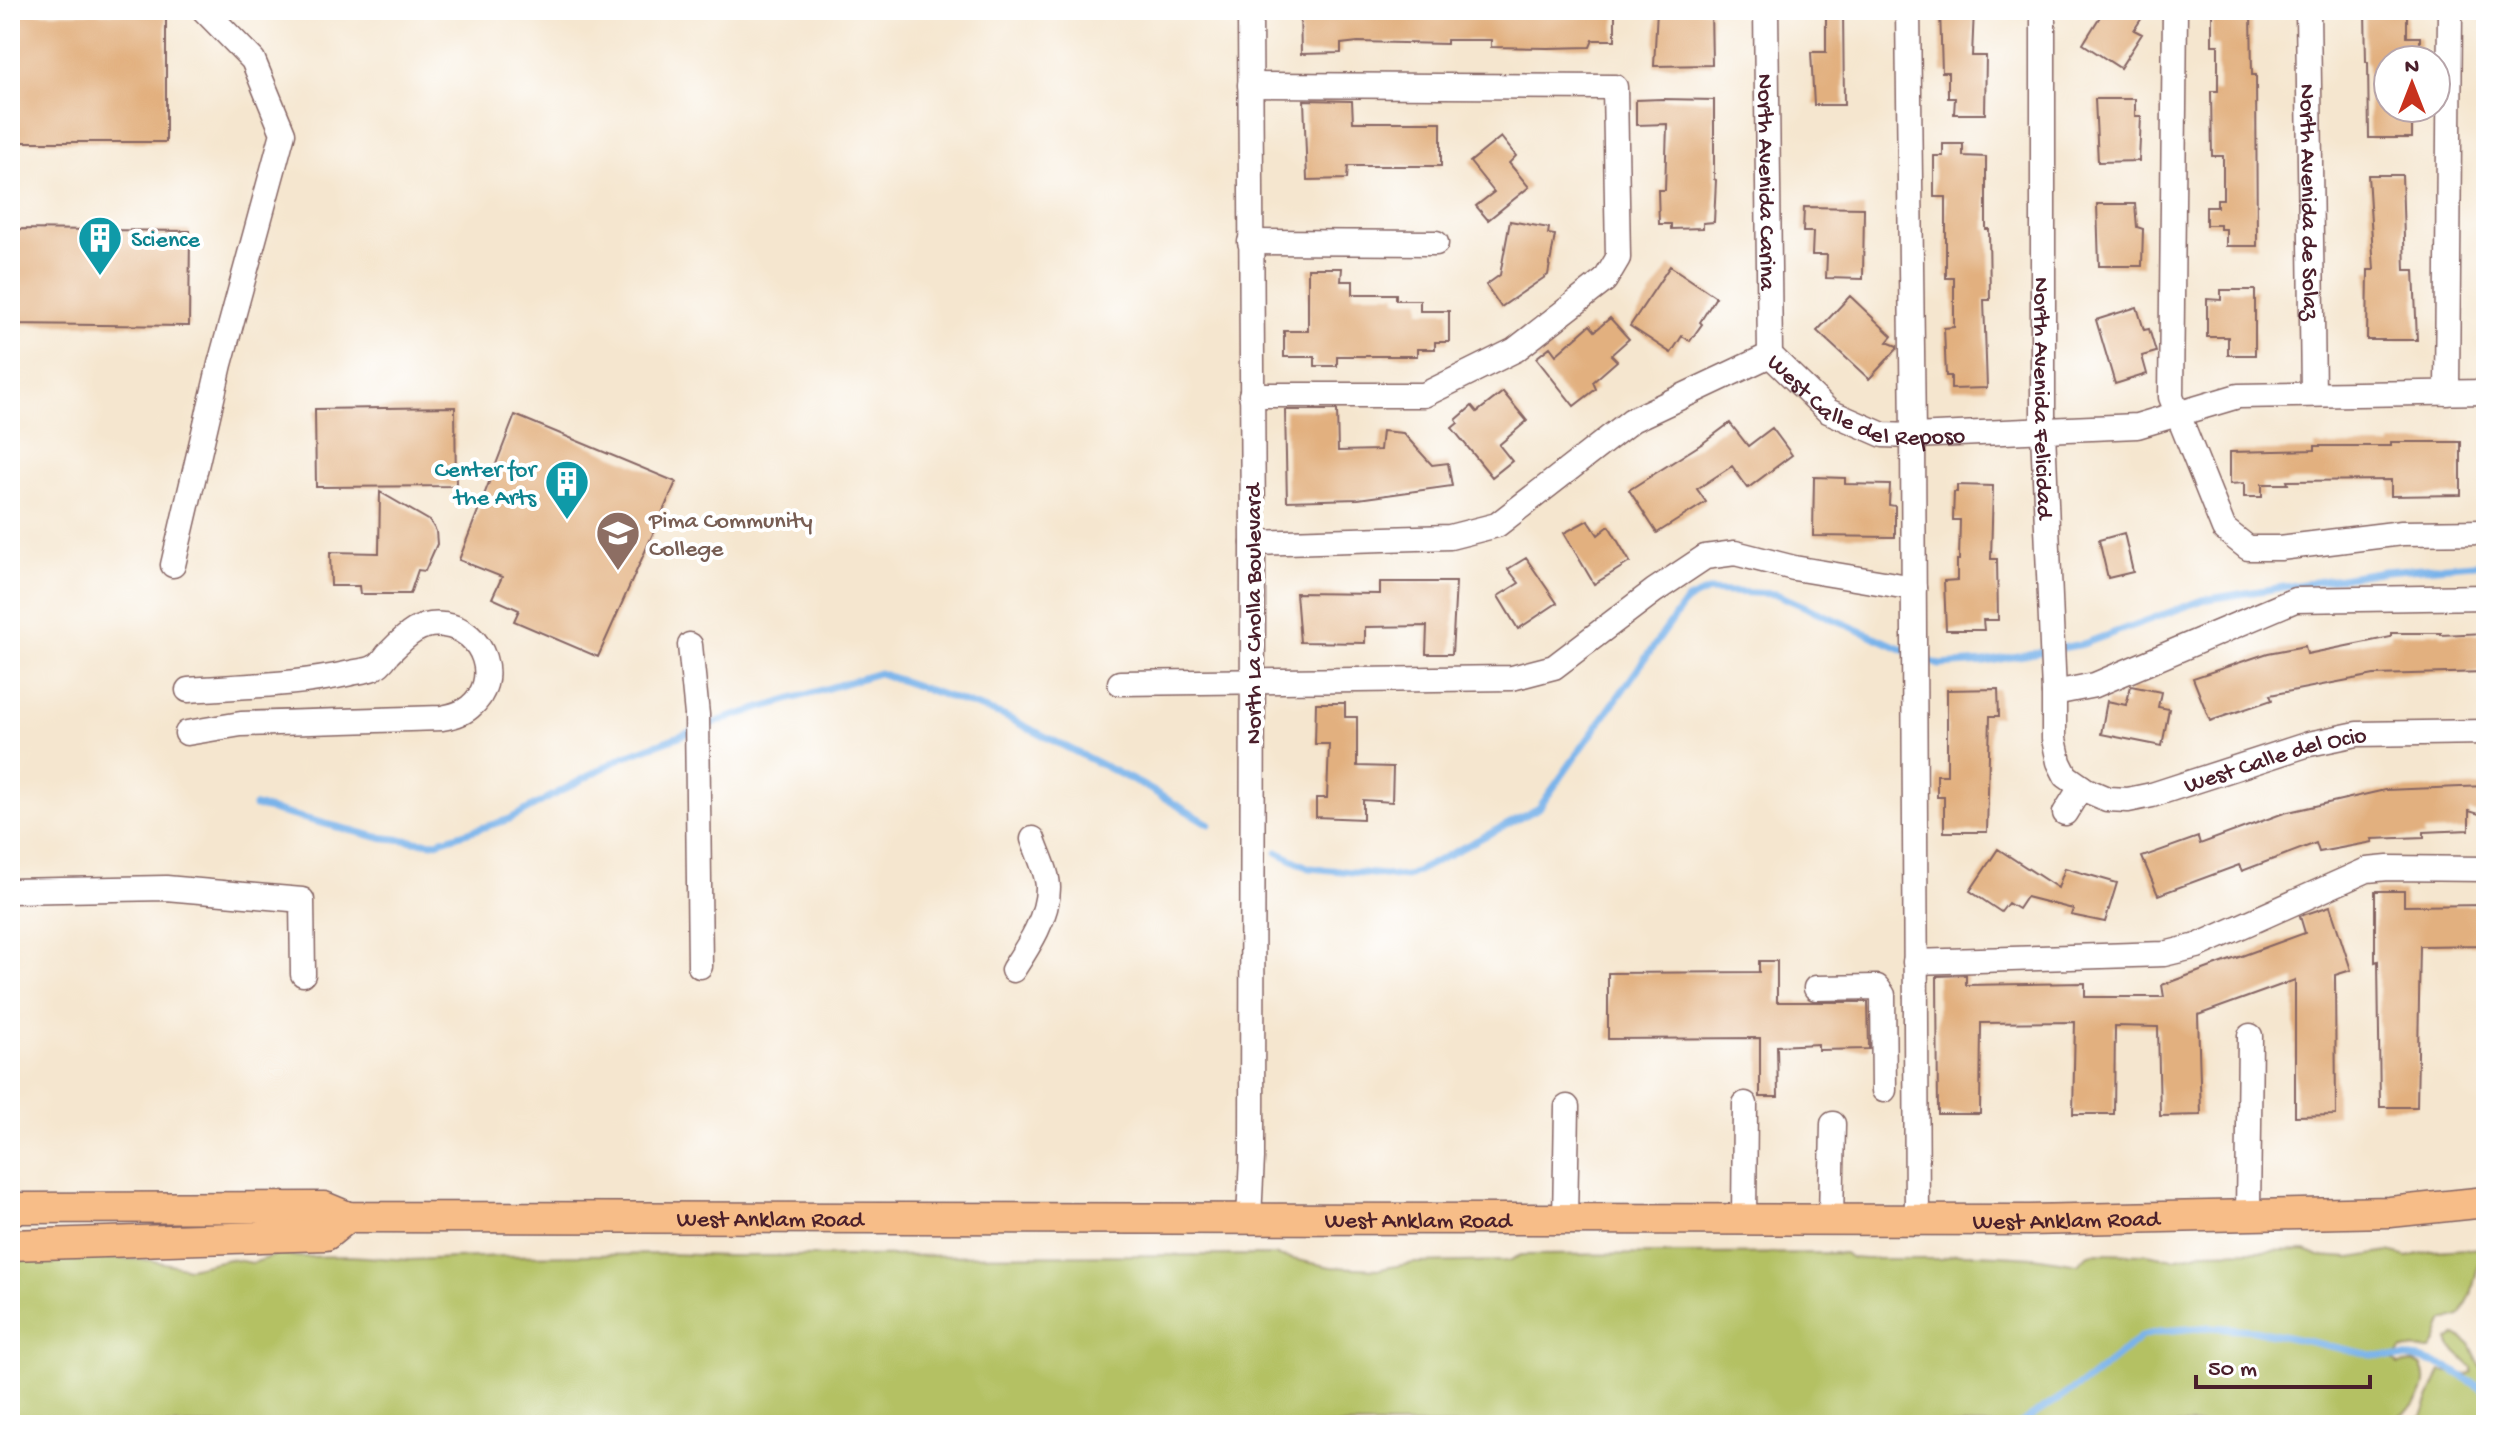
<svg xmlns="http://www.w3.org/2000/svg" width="2496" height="1435" viewBox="0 0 2496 1435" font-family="'Gochi Hand',sans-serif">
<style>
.green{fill:#b4c163;stroke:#7f7047;stroke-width:2}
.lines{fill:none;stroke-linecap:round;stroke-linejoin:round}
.stream{stroke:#79b3ea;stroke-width:7}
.building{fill:#e2b07f}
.minor-casing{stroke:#866564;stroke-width:27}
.major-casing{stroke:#866564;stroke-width:33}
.minor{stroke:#fff;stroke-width:24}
.major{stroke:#f7bd88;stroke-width:30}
.labels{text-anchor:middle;stroke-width:8;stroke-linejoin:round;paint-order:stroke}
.street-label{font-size:24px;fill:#4a1f2b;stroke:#fff}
.culture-label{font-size:24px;fill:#0d838f;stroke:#fff;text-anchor:start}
.education-label{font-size:24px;fill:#785e54;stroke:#fff;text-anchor:start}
</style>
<rect width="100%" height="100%" fill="#fff"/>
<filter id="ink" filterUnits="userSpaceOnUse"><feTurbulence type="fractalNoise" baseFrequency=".0125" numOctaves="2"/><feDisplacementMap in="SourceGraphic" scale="16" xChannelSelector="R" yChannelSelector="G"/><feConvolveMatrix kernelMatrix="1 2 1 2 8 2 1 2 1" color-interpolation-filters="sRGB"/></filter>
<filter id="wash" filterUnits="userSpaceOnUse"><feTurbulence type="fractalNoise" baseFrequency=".006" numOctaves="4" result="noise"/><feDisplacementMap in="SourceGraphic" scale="32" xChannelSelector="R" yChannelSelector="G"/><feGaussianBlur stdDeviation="1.8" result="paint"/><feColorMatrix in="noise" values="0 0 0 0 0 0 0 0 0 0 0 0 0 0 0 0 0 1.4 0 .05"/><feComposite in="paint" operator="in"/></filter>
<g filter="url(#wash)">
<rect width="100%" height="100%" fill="#f5e6cf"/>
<path class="green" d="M2486 1248V1263L2482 1262 2478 1266 2471 1295 2460 1316 2444 1321C2438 1331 2438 1343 2431 1350L2402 1349 2394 1360 2398 1365 2414 1363 2422 1366C2435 1395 2405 1418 2379 1425H10V1259L85 1257 149 1260 189 1268 229 1259 253 1263 279 1254 300 1257 351 1256 409 1260 501 1256 671 1254 727 1256 1273 1255 1331 1267 1380 1269 1414 1263 1509 1261 1521 1255 1845 1253 1851 1258 1865 1259H1941L1956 1254H1980L2034 1257 2078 1264 2087 1255 2093 1253 2147 1254 2174 1259 2202 1252 2306 1250 2319 1256 2351 1258 2389 1252 2408 1257 2431 1251Z
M2456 1335 2470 1344 2482 1369 2486 1370V1425H2408L2422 1416 2441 1371 2468 1375 2473 1372V1368L2450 1346 2449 1340Z"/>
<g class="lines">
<path class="stream" d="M1920 657 1939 665 1985 662 2083 644 2203 600 2384 571 2486 563
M255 806 377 837 433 843 510 819 623 757 731 717 879 673 1004 716 1146 787 1209 824
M1277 852 1309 868 1406 877 1539 808 1686 601 1708 591 1776 594 1909 652
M2018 1425 2088 1380 2142 1336 2164 1331 2210 1327 2254 1330 2372 1355 2420 1359 2447 1367 2486 1391"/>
</g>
<g id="blocks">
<path class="building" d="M1300 10H1615V40H1593L1590 47 1548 48 1491 47V40H1447V44L1358 42 1341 44V53L1301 54Z
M1657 10H1711L1712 65 1654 66Z
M1826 10H1843L1844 105H1814L1811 52H1826Z
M1940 10H1974L1972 56H1986L1985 114H1954L1955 98H1948V72H1942Z
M2104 10H2147L2134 30 2142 34 2120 68 2083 44Z
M2212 10H2251L2252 75H2256L2257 246H2226V229H2220V225H2206V207H2217V199H2223V156H2212L2211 91H2218V45H2212Z
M2365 10H2407V37H2420V55L2397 56V60H2388V108H2412V138H2369L2368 62H2366Z
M10 13H166V142H10Z
M1662 99 1714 100V179L1716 180 1714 222 1703 223V228L1671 229V224H1659L1658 190H1665L1667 124 1636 125V100Z
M2095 99H2135V116H2141L2139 161 2098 162Z
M1304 100 1352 101 1353 122H1441V166H1348L1347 179 1307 180Z
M1501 137 1516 156 1509 163 1529 187 1488 220 1476 206 1494 192 1470 162Z
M1943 144H1963V156L1986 157V229H1989L1990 300H1984L1987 388 1951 389V376H1946L1944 328 1954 327V278H1946V197H1934V156H1943Z
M2368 175H2402L2405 270H2414L2417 340H2367L2368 270H2374Z
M2097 204H2135L2137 227 2143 229 2142 266H2099Z
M1804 207 1864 208 1863 279 1826 278 1827 255H1812L1813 232H1803Z
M1510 221 1549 228 1548 234 1555 235 1548 275 1501 307 1486 285 1500 275Z
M10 229 190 231 189 326 10 324Z
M1670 266 1716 297 1700 322 1702 324 1690 341 1682 336 1671 353 1630 326Z
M1308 268H1342L1341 281H1353V294H1396V300H1420V311H1449V342H1435V349H1417V356H1337V366H1315V357H1284V331H1308Z
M2221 290H2255V355H2228V337H2207V299L2221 300Z
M1850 296 1892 336 1887 342 1897 346V349L1869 379 1817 331Z
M2137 307 2144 330 2149 329 2156 352 2142 356 2147 374 2115 384 2096 320Z
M1610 318 1629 339 1611 355 1617 361 1593 382 1596 389 1574 406 1536 358 1550 347 1556 355 1590 325 1595 331Z
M1503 392 1527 421 1499 445 1512 461 1492 477 1452 428 1458 423 1456 420 1472 406 1477 412Z
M455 407 456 486 316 487 315 409Z
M1285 410H1337L1338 451 1380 450 1382 431 1403 433 1432 465 1448 463 1452 486 1358 499 1287 501Z
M515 415 676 482 598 657 514 621 519 610 492 598 502 577 459 560Z
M1730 423 1748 446 1772 428 1792 455 1748 488 1732 466 1697 489 1706 502 1657 533 1629 490 1703 443Z
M2391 442H2461V495L2391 496V480L2287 481 2288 484H2262V497H2244V483L2230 484V452L2315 450V446H2391Z
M1814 477 1845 478V484L1890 485 1889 505 1895 506V537L1813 536Z
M1957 485 1993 486 1991 559H1997L1998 620H1983L1984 630H1946L1944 581 1957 580V560H1959L1960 520H1953L1954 492H1957Z
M380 492 430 521 436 531 437 544 425 571 418 570 410 594H360L359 586H331L330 552 379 553Z
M1588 520 1598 535 1609 526 1630 562 1594 584 1564 533Z
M2124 533 2133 572 2108 578 2099 540Z
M1526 558 1557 603 1518 629 1498 596 1519 583 1508 569Z
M1380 582H1456L1452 654H1426L1427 626 1365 627V643L1300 642 1296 593 1380 594Z
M2391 633H2441V635L2486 633V672L2374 675 2270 695 2272 700 2210 721 2193 678 2268 653 2305 646 2307 654 2391 637Z
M2131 686 2161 692 2158 707 2169 709 2162 746 2101 734 2107 701 2126 705Z
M1998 689 1999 716H1990L1987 832H1944V797H1937V775H1947V690Z
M1316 703H1345V717H1357V766L1393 767 1392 802 1363 800V819L1316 817V798H1327L1329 744H1315Z
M2486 786V816L2469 811V830L2424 832V837L2372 839 2373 842 2319 852 2316 843 2242 871 2239 865 2158 895 2142 857 2198 837 2200 844 2284 813 2385 790Z
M1998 849 2058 888 2065 868 2117 883 2105 922 2071 915 2073 909 2026 897 2018 909 2008 903 2001 912 1970 891Z
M2375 891H2404V906L2486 905V945L2420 946 2417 1107H2380L2378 961 2375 962Z
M2330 906 2351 970 2335 975 2336 1115 2295 1116V980L2198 1015 2201 1115 2160 1116 2158 1027 2115 1026 2114 1114H2073L2075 1022 1981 1023 1980 1114H1938L1937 976 1966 975V985L2085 983V997H2164L2162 985 2305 933 2300 916Z
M1759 961H1777V1002H1868L1869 1049 1818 1050V1044L1777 1046 1778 1097H1760V1038L1608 1039V973L1759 972Z"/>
</g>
</g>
<g filter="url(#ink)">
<use href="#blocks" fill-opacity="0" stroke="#866564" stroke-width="2"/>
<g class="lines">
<g class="minor-casing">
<g id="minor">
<path id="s1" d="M1766 10 1770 355"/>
<path d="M1908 10 1913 436 1917 1220"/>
<path id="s2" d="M2043 10V431L2054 693V739L2059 762 2066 776 2086 790 2107 799 2128 800 2152 795 2309 744 2357 734 2486 732"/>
<path d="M2175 10 2171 397 2224 529 2248 548H2280L2402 533 2486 532"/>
<path id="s3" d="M2308 10 2313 394"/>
<path d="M1250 85 1615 87 1618 258 1605 280 1515 350 1424 395H1251"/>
<path d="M1250 242 1436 243"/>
<path d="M2447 393 2450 10"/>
<path id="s4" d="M1253 543 1450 537 1497 525 1632 420 1770 355 1828 411 1883 435 1913 436 2137 426 2238 396 2486 392"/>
<path d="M173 565 220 364 283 133 253 60 204 10"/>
<path d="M690 645 697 715 700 966"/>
<path d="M1120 683 1512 678 1554 667 1654 591 1705 557 1735 553 1794 568 1914 588"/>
<path d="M2054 693 2095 685 2295 600 2486 597"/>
<path d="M187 733 241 724 442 718C452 716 462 714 470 707 502 681 484 630 444 625 419 621 405 637 388 654 385 658 380 665 375 667 369 671 358 671 351 673 298 685 242 686 188 690"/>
<path d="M2065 813 2081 787"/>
<path d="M10 891 166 888 302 900 303 974"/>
<path d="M1915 962 2164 954 2197 946 2367 870 2388 868 2486 869"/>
<path d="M1013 970C1028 947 1048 917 1048 888 1048 873 1038 854 1033 839"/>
<path d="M1816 988 1877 987 1883 995 1884 1090"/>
<path d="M2248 1214 2250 1036"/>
<path d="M1249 1218 1252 1158 1253 543 1250 10"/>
<path d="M1565 1219 1567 1107"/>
<path d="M1744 1219 1745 1104"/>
<path d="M1831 1219 1833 1124"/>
</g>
</g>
<g class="major-casing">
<g id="major">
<path id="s5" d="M10 1208 324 1207 348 1217 2029 1220 2390 1212 2486 1202"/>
<path d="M10 1245 326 1235 348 1217"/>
</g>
</g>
<use href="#minor" class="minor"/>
<use href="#major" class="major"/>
</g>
</g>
<defs>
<g id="building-pin" transform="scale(2.3)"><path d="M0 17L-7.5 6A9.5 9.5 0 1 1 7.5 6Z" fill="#0f9aa8" stroke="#fff"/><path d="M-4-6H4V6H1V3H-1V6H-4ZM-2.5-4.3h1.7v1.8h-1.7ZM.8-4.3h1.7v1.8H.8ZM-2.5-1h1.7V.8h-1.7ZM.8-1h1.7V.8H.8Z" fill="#fff"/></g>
<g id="university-pin" transform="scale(2.3)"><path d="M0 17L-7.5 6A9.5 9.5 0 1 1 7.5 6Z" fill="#8d6e63" stroke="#fff"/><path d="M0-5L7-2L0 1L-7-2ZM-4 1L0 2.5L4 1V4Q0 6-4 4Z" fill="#fff"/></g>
</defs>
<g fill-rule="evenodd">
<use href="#building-pin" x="100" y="238"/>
<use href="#building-pin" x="567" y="482"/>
<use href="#university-pin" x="618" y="533"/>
</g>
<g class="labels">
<g class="street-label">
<text dy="8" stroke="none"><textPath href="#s1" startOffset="172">North Avenida Carina</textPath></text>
<text dy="8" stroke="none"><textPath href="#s3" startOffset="192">North Avenida de Solaz</textPath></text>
<text dy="8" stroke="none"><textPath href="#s4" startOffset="682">West Calle del Reposo</textPath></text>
<text dy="8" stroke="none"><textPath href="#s2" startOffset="388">North Avenida Felicidad</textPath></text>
<text transform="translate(1252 614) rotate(-90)" y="8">North La Cholla Boulevard</text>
<text dy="8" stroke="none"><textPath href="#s2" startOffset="990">West Calle del Ocio</textPath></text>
<text dy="8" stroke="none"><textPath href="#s5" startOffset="762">West Anklam Road</textPath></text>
<text dy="8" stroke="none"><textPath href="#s5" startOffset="2058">West Anklam Road</textPath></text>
<text dy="8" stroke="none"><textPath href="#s5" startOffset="1410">West Anklam Road</textPath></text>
</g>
<g class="culture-label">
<text x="131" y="246">Science</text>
<text x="536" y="476" text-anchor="end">Center for<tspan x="536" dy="28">the Arts</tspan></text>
</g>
<g class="education-label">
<text x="649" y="527">Pima Community<tspan x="649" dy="28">College</tspan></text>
</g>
</g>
<rect width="2496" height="1435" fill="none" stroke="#fff" stroke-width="40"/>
<g transform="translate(2412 84)"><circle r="38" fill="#ffffff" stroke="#b7a5aa" stroke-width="2"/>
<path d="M0-6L14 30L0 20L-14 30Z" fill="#c8321e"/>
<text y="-12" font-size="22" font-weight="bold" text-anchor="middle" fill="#4a1f2b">N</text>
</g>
<path d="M2196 1375v12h174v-12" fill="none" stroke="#4a1f2b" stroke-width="4"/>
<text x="2208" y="1375" font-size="24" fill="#4a1f2b" stroke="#ffffff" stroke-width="6" paint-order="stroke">50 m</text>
</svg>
